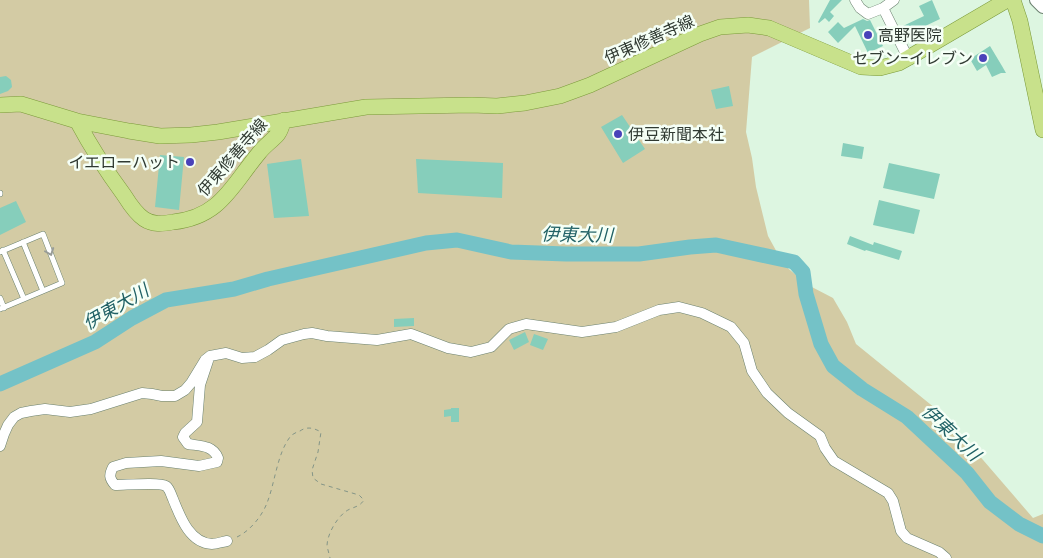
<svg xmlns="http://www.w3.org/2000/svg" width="1043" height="558" viewBox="0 0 1043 558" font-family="Poppins,'Noto Sans JP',sans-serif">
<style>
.green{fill:#d3cba4}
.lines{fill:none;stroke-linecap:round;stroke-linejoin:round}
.river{stroke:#74c2c7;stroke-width:15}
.building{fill:#86cebb}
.service-casing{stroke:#6b816f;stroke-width:6}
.minor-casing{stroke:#6b816f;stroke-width:11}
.tertiary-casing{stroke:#6b816f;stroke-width:14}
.primary-casing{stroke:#7b9a3a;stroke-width:16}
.path{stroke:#849587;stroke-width:1;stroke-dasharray:4 4;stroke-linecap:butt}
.service{stroke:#fff;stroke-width:5}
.minor{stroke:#fff;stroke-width:10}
.tertiary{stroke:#fff;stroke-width:12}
.primary{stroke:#c8e18b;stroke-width:15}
.oneway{stroke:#989c98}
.poi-dot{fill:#4942b9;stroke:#f5fff6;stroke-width:2}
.labels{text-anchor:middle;stroke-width:5;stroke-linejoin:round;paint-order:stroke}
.poi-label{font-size:16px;fill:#303a32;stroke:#f5fff6;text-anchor:start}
.street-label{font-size:16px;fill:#303a32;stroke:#f5fff6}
.water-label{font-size:18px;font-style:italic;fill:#206165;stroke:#f5fff6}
</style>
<rect width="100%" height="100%" fill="#ddf6e1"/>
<path class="green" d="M0 0H809L810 28 752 57 746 132 752 158 756 187 768 236 784 265 808 285 833 298 847 322 856 344 946 417 1033 518 1043 514V558H0Z"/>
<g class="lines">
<path class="river" d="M0 384 95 342 132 318 166 300 234 289 268 279 426 243 457 240 511 252 566 254H639L690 247 716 245 794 262 803 272 806 294 821 344 833 366 862 389 907 417 967 473 990 502 1019 524 1043 536"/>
</g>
<path class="building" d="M830 0H842L830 12 834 16 829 22 825 18 819 23 818 22Z
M932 0 940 19 921 28 923 33 909 39 903 26 924 16 919 6Z
M863 19 867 21 870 20 883 46 868 53 855 26 838 43 828 32 838 22 844 28Z
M990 46 1002 66 1006 73H1001L992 77 986 65 977 71 970 59Z
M6 76 11 80 12 87 8 91 0 94V77Z
M729 86 733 106 716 109 711 90Z
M622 115 645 149 623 163 601 127Z
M843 143 864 147 862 159 841 156Z
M160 155 184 157 179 210 155 207Z
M301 159 309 216 274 218 267 164Z
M416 159 503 163 502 198 418 193Z
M889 163 940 174 934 199 883 188Z
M879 200 920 210 914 234 873 225Z
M16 201 26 222 0 235V208Z
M850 236 873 245 874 242 902 251 899 260 866 250 865 251 847 244Z
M414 318V326L394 327V319Z
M525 332 529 342 514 350 509 340Z
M534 334 548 339 543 350 530 345Z
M451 408H459V422H451V416L444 417V410L451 409Z"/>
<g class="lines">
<g class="service-casing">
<path id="service" d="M0 193V194
M23 242 43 291
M3 250 24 299
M0 252 43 234 62 283 0 309
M0 298 4 308"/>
</g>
<g class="minor-casing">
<path id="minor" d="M855 0 860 8 868 14 883 8 894 0
M883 8 908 58
M208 361 200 385 197 422 185 433 183 437 188 444C200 446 213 445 218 458L217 462 199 466 161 461 126 463 113 467C109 475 109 478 115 485 126 485 159 482 166 486 170 489 171 495 173 499 180 516 189 543 212 544 216 544 222 542 227 541
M0 446 4 434 8 425 14 417 21 413 31 411 45 409 70 412 91 409 142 393 152 394 162 396H175L185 390 191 383 205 360 210 356 226 353 242 358 255 357 268 350 282 340 304 334 312 333 327 336 377 340 411 334 448 348 471 352 491 347 509 329 526 324 582 332 616 327 659 310 679 307 702 313 731 327 744 343 752 371 767 393 788 413 820 436 825 448 834 461 888 493 893 501 901 531 907 538 939 552 946 558"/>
</g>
<g class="tertiary-casing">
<path id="tertiary" d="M1036 0 1043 7"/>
</g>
<g class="primary-casing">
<path id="primary" d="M1013 0 1020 21 1043 130
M0 105 21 104 77 121 129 131 160 136 191 135 218 132 366 107 472 105 497 106 525 103 560 96 590 85 700 34 720 27 748 25 769 28 861 67 880 68 899 63 908 58 1007 0
M77 121C91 147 107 172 124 195 129 203 135 213 144 219 153 225 162 224 173 222 221 217 232 185 259 153 264 146 272 141 278 134 281 130 282 125 284 120"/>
</g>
<path class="path" d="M237 537C250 531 262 516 267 503 275 483 277 454 290 437 292 434 297 432 300 431 307 426 314 428 321 432L318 452 312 470 313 478 321 484 359 495 364 500C359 508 351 507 345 512 336 519 327 535 327 546 328 550 329 554 330 558"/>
<use href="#service" class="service"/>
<use href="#minor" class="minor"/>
<use href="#tertiary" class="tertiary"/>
<use href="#primary" class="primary"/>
</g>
<defs><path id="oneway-chevron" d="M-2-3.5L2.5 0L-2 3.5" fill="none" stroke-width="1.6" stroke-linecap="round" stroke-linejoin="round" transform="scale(1.25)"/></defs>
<use class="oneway" href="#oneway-chevron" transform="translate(50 252) rotate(69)"/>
<g class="poi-dot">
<circle cx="868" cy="35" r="5"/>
<circle cx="983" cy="58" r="5"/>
<circle cx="618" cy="134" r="5"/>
<circle cx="190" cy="162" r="5"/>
</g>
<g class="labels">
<g class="poi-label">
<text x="878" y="41">高野医院</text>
<text x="973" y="64" text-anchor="end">セブン-イレブン</text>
<text x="628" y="140">伊豆新聞本社</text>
<text x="180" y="168" text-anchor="end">イエローハット</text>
</g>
<g class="street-label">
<text transform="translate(649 39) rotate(-24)" y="6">伊東修善寺線</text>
<text transform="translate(232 157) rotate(-49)" y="6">伊東修善寺線</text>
</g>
<g class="water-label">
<text transform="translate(577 235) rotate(1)" y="6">伊東大川</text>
<text transform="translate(116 307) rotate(-30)" y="6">伊東大川</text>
<text transform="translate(951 433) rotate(43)" y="6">伊東大川</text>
</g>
</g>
</svg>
